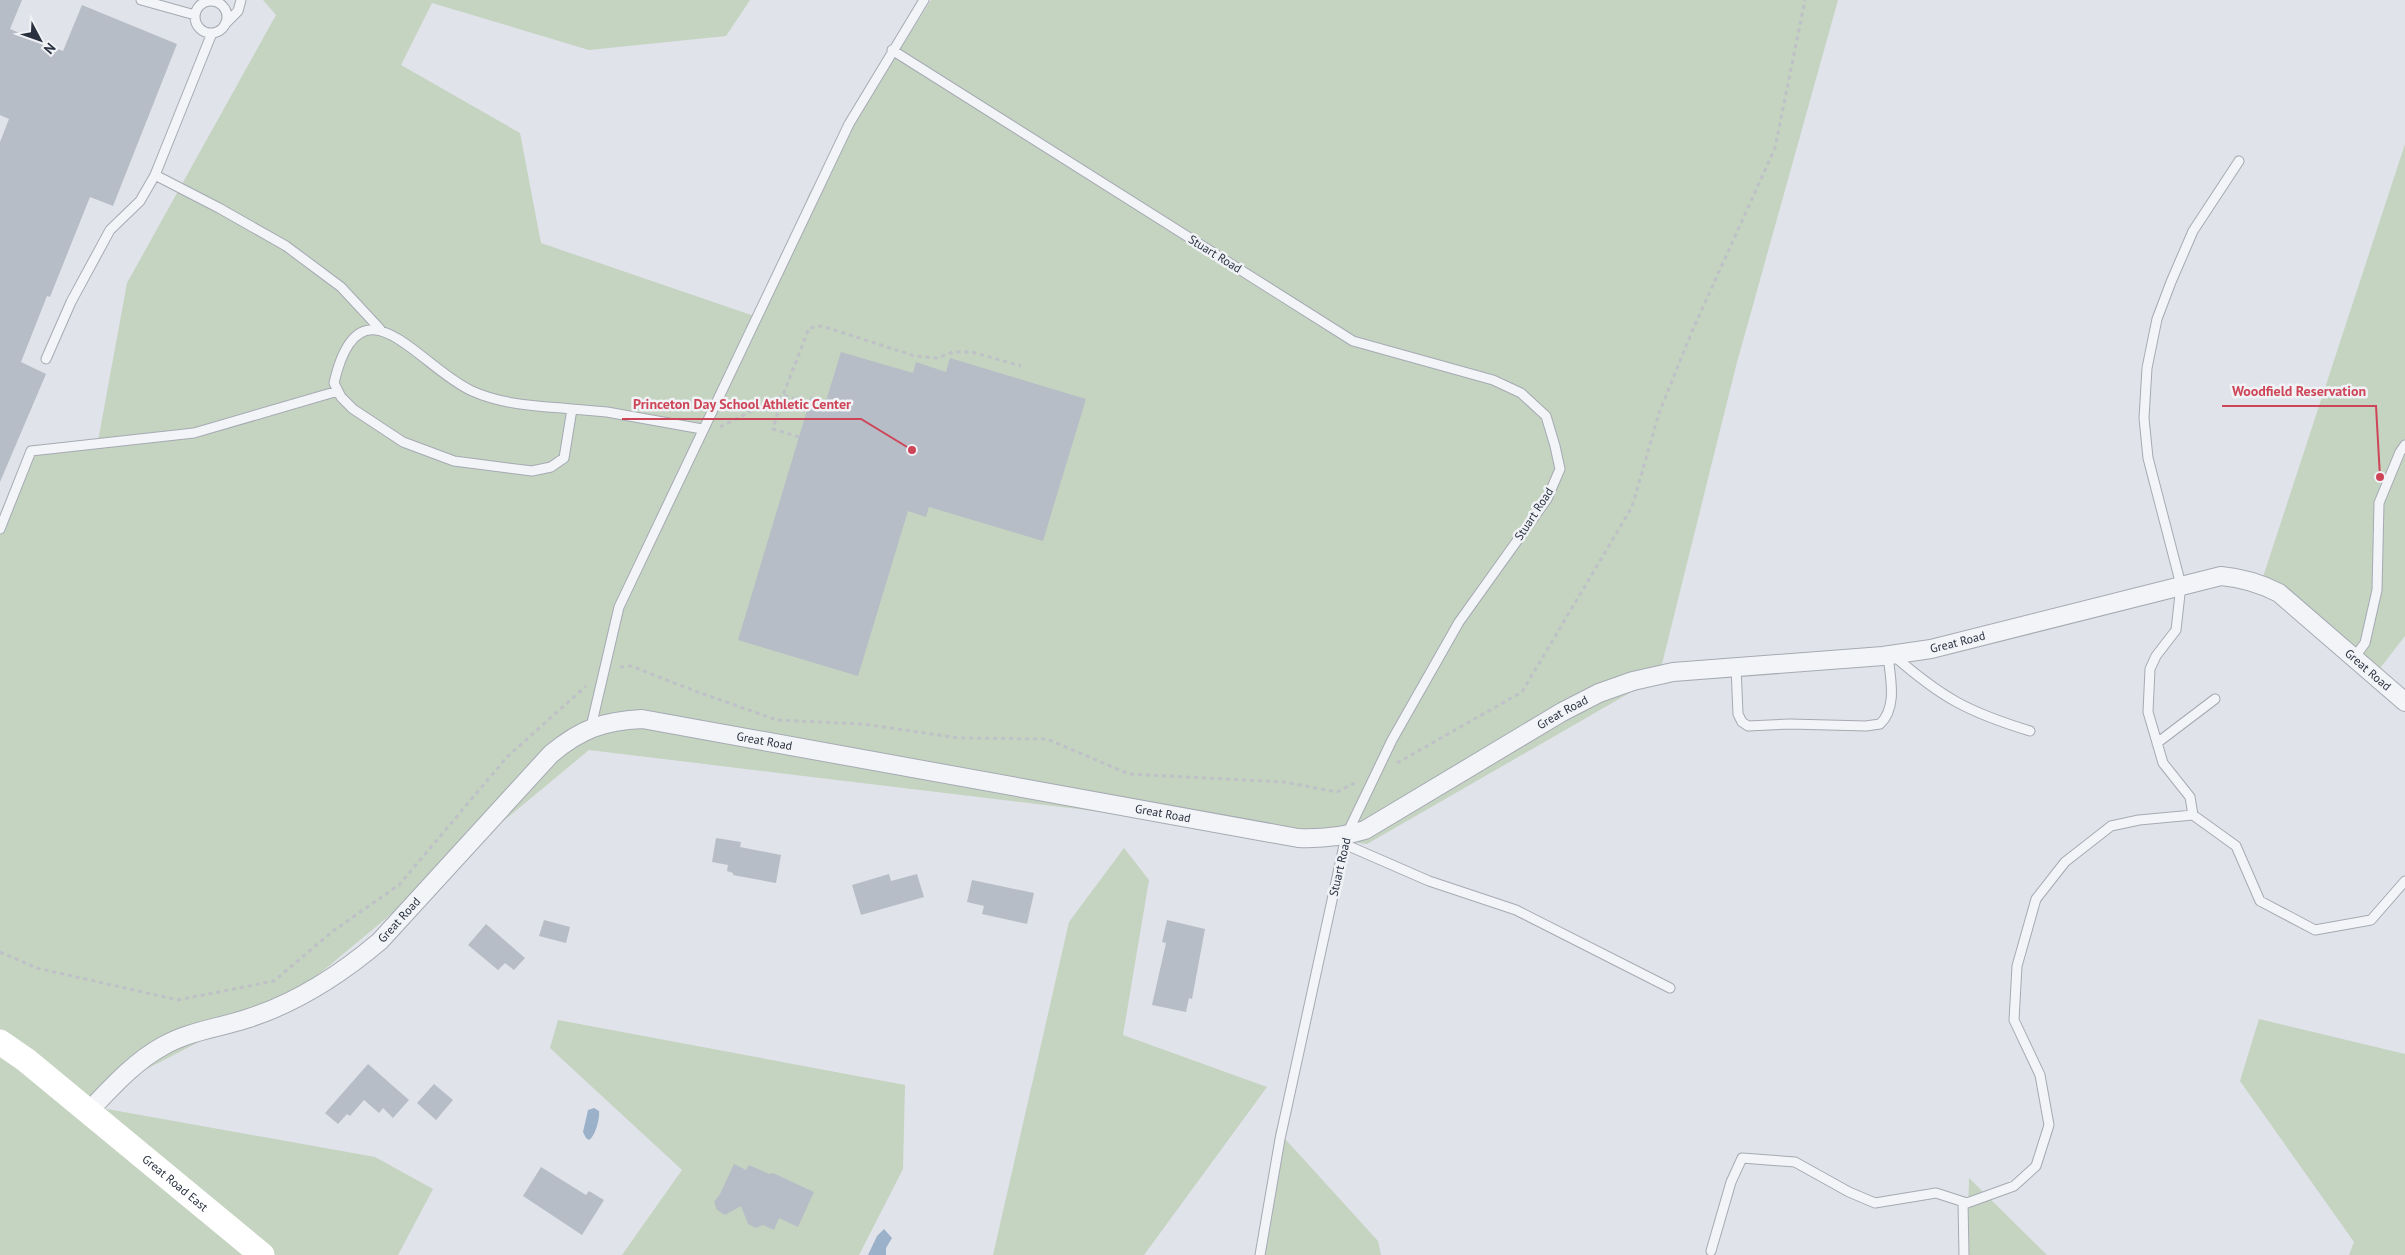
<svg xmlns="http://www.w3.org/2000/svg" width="2405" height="1255" viewBox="0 0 2405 1255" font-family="'PT Sans',sans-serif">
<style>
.green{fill:#c5d3c1}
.water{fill:#9bb1c9}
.building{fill:#b7bdc6}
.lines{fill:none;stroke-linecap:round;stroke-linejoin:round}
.lane-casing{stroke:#a5aab3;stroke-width:11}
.street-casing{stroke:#a5aab3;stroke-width:20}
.path{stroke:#bec1c7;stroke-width:3;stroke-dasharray:4 4;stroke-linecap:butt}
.lane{stroke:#f3f4f7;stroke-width:9}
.street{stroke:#f3f4f7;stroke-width:18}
.secondary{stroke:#fff;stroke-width:25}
.labels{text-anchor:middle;stroke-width:5;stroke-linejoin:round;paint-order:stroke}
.street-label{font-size:12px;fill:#293140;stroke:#f0f2f6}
.leader{fill:none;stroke:#ce4558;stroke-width:2}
.callout-dot{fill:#ce4558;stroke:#f0f2f6;stroke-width:2}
.callout-label{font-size:14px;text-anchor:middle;font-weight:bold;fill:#ce4558;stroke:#f0f2f6;stroke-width:5;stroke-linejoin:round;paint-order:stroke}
</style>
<rect width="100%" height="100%" fill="#e0e3e9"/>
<path class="green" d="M263 0H750L726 36 589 50 432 3 401 65 520 133 541 243 760 318 809 194 931 0H1838L1736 366 1659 676 1367 844 589 750 301 989 79 1104 375 1157 433 1189 398 1255H0V523L32 449 98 441 127 283 276 15Z
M2405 144V636L2374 676 2263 577Z
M1124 848 1149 880 1123 1035 1267 1087 1144 1255H993L1069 922Z
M2259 1019 2405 1054V1255H2349L2354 1242 2240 1081Z
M558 1020 905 1085 903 1169 859 1255H622L682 1170 550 1048Z
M1276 1129 1378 1241 1381 1255H1257Z
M1969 1178 2047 1255H1967Z"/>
<path class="water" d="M594 1108 599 1111C600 1119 595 1137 589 1140L586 1138 583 1132 588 1110Z
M884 1229 892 1238 886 1248V1255H868L877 1236Z"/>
<path class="building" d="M0 0H22L10 29 63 51 82 5 177 44 113 206 90 197 50 297 47 296 21 362 46 374 0 482V142L9 119 0 115Z
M841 352 913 373 916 362 946 372 950 358 1086 399 1043 541 929 507 926 517 908 511 858 676 738 640 811 397 826 401Z
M716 838 741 842 740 847 781 855 776 883 733 875V873L727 871 728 865 712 862Z
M889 874 891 881 917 874 924 897 861 915 852 885Z
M972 880 1034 893 1027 924 982 914 984 906 967 902Z
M544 920 570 927 566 943 539 936Z
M1167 920 1205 929 1192 999 1189 998 1186 1012 1152 1005 1166 943 1162 942Z
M486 924 525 958 514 970 505 963 498 970 468 945Z
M368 1064 409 1100 393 1118 383 1108 379 1113 364 1100 350 1116 347 1114 338 1124 325 1113Z
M434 1084 453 1100 436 1120 417 1103Z
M734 1164 746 1170 749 1165 769 1174 773 1173 814 1192 798 1227 779 1218 774 1230 763 1225 756 1228 748 1224 741 1206 725 1215 717 1210 714 1202 720 1194Z
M541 1167 586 1195 589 1191 604 1200 582 1235 523 1196Z"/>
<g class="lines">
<g class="lane-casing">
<path id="lane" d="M141 0 195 15
M195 17a16 16 0 1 1 32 0a16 16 0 1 1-32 0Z
M225 24 238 11 241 0
M212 33 155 175 219 208 286 246 341 287 380 329
M892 50 1353 341 1493 380 1521 393 1546 416 1555 446 1560 469 1547 499 1459 622 1392 740 1346 836 1280 1139 1260 1255
M46 359 71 302 110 230 140 201 155 175
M572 409C538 406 503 405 472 391 419 367 360 271 334 383L341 397 353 409 403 442 454 461 532 471 551 467 564 458 572 409 607 412 702 429
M0 529 31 451 194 433 338 391
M1893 655C1942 698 1968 712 2030 731
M2354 658 2365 643 2377 590 2379 503 2400 452 2405 445
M1736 667 1738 714 1742 722 1748 726 1790 724 1866 726 1880 724C1898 707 1890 677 1888 655
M591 727 619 607 849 124 924 0
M2157 743 2215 699
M2193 815 2190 797 2163 763 2148 712 2150 669 2156 656 2176 630 2181 585 2148 458 2144 418 2147 368 2157 319 2171 282 2193 231 2239 161
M1344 844 1429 881 1516 910 1670 988
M1963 1202 1964 1255
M1711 1251 1731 1182 1742 1158 1795 1162 1849 1192 1875 1203 1936 1193 1967 1203 2014 1186 2036 1166 2049 1125 2040 1075 2014 1020 2017 966 2036 899 2065 862 2111 826 2139 820 2193 815 2236 846 2260 901 2315 930 2371 920 2405 881"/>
</g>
<g class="street-casing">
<g id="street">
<path id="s1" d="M89 1111C112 1087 134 1062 163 1046 189 1031 219 1028 246 1019 297 1003 340 975 380 941L551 754C581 729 603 721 642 719L1298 838C1323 839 1342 837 1365 830L1562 712 1599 693 1633 681 1673 672 1883 656 1931 649 2221 576C2243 578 2260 583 2279 593L2405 702"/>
</g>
</g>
<path class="path" d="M720 427 783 395 809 328 822 326 915 356 938 358 953 352H972L1021 366
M799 437 773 429 783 395 809 404
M620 667 631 666 695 691 777 720 863 724 959 738 1047 739 1129 774 1284 782 1337 792 1355 783
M1397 763 1522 692 1632 507 1659 413 1693 329 1775 148 1805 0
M0 952 37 968 178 1000 274 981 333 931 399 885 507 757 586 686"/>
<use href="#lane" class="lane"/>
<use href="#street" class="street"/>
<path class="secondary" id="s2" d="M0 1042 26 1060 262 1255"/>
</g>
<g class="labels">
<g class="street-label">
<text transform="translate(1215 254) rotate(32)" y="4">Stuart Road</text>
<text transform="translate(1534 514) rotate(-57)" y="4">Stuart Road</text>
<text dy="4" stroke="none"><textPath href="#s1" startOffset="2065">Great Road</textPath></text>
<text dy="4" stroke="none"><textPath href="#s1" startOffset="2515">Great Road</textPath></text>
<text dy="4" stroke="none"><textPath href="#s1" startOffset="1660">Great Road</textPath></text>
<text dy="4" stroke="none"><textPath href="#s1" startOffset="820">Great Road</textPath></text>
<text dy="4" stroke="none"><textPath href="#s1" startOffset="1225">Great Road</textPath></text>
<text transform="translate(1340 867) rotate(-77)" y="4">Stuart Road</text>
<text dy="4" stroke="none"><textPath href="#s1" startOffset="371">Great Road</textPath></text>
<text dy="4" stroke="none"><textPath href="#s2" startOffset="225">Great Road East</textPath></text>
</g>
</g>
<path class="leader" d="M2380 477L2376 406H2222M912 450L861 419H622"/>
<g class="callout-dot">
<circle cx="2380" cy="477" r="5"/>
<circle cx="912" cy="450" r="5"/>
</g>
<g class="callout-label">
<text x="2299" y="396">Woodfield Reservation</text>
<text x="742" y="409">Princeton Day School Athletic Center</text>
</g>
<g transform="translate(40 40) rotate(131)" stroke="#f0f2f6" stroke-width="4" paint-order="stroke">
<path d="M0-4L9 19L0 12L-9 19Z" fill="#293140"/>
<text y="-8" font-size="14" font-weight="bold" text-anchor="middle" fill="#293140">N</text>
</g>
</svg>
